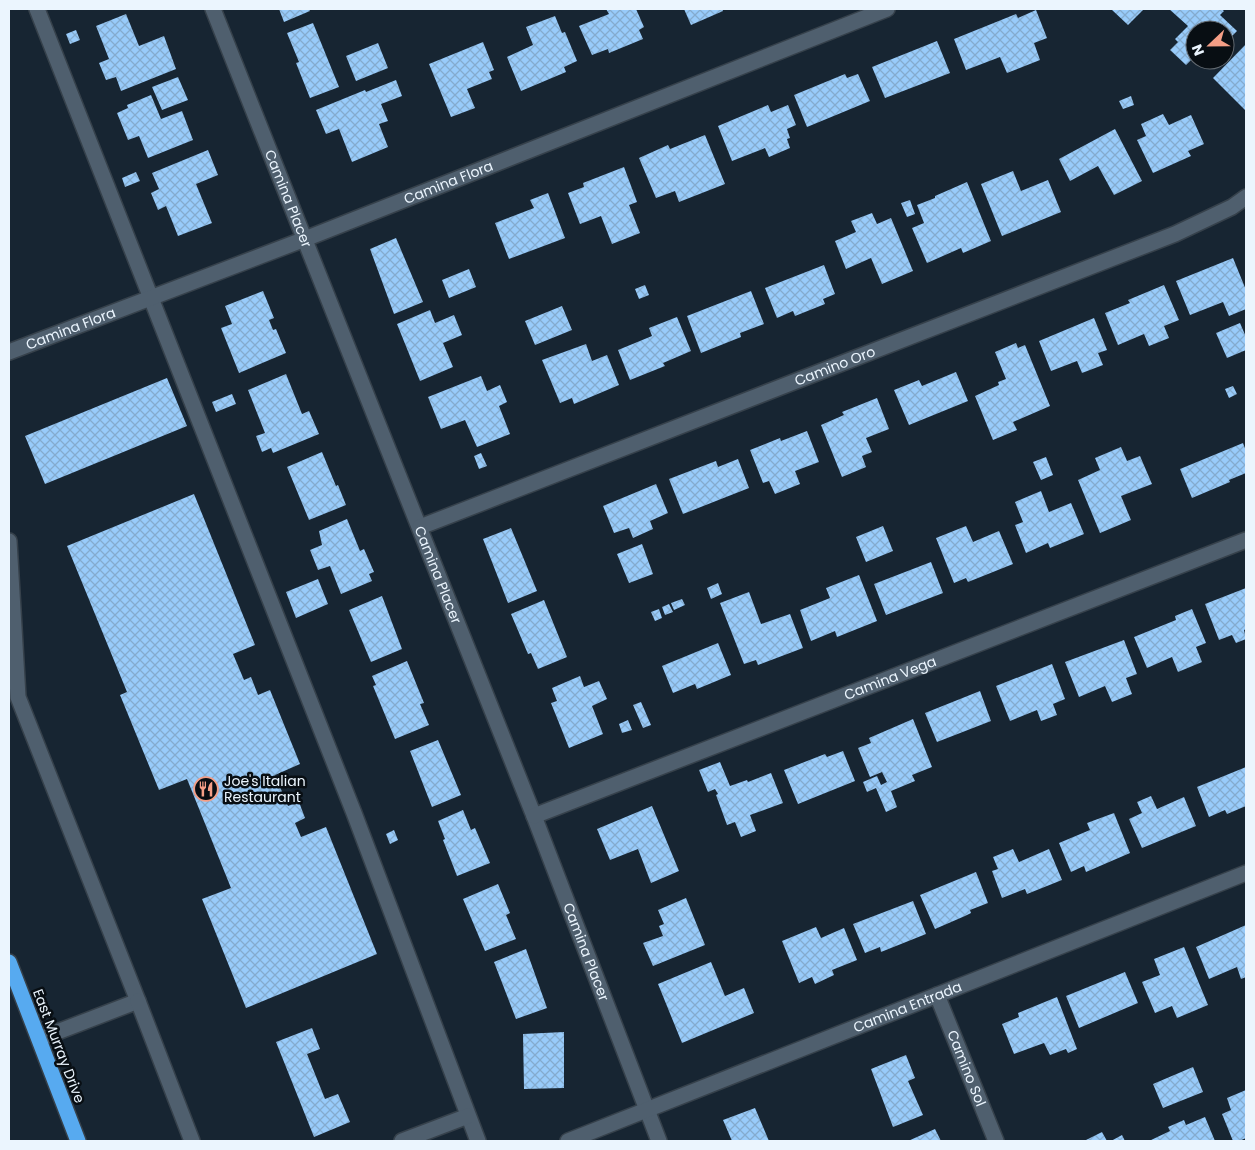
<svg xmlns="http://www.w3.org/2000/svg" width="1255" height="1150" viewBox="0 0 1255 1150" font-family="Poppins,sans-serif">
<style>
.building{fill:url(#building-cross-hatch)}
.lines{fill:none;stroke-linecap:round;stroke-linejoin:round}
.minor-casing{stroke:#36414b;stroke-width:18}
.highway-casing{stroke:#36414b;stroke-width:18}
.minor{stroke:#4f5f6e;stroke-width:15}
.highway{stroke:#57aaf0;stroke-width:15}
.labels{text-anchor:middle;stroke-width:5;stroke-linejoin:round;paint-order:stroke}
.street-label{font-size:14px;fill:#ebf5fe;stroke:#080e13}
.poi-label{font-size:14px;fill:#ebf5fe;stroke:#080e13;text-anchor:start}
</style>
<defs>
<pattern id="building-cross-hatch" width="8" height="8" patternUnits="userSpaceOnUse" patternTransform="scale(1.25)"><rect width="8" height="8" fill="#98cbfa"/><path d="M0 0l8 8M0 8l8-8" fill="none" stroke="#84abce"/></pattern>
</defs>
<rect width="100%" height="100%" fill="#172532"/>
<path class="building" d="M279 9H309L310 11 284 22Z
M606 9H636L644 27 639 30 643 39 609 53 608 49 592 55 579 26 609 14Z
M684 9H722L723 11 691 25Z
M1111 9H1144L1128 25Z
M1169 9H1221L1224 11 1220 15 1237 31 1225 43V30H1195V56L1186 65 1170 50 1178 42 1175 39 1188 26Z
M1036 10 1047 38 1034 43 1040 60 1007 73 1000 57 966 70 954 39 1016 14 1018 18Z
M126 14 139 46 164 36 176 69 121 91 116 77 106 80 99 63 109 59 96 26Z
M555 16 562 33 565 32 577 61 564 67 566 72 521 91 507 57 533 45 526 27Z
M313 23 339 87 310 98 296 63 299 62 287 33Z
M76 30 80 40 70 44 66 34Z
M937 41 950 73 885 98 872 67Z
M483 42 494 70 489 72 492 79 467 89 475 108 451 117 429 64Z
M378 43 388 68 356 81 346 56Z
M1246 44V111L1213 78Z
M845 74 847 78 858 74 870 101 807 127 794 95Z
M178 77 188 100 162 110 152 87Z
M396 80 402 96 381 104 388 121 379 124 388 147 352 162 339 129 326 134 316 110 365 90 366 92Z
M151 95 161 119 182 111 193 140 148 158 139 136 128 140 117 113 128 108 127 105Z
M1131 96 1134 105 1123 109 1119 101Z
M768 105 771 112 788 105 796 125 787 129 790 138 787 139 790 148 769 157 765 148 732 161 718 126Z
M1163 114 1169 125 1191 115 1204 144 1188 151 1191 156 1153 173 1137 140 1146 136 1141 124Z
M1115 129 1142 181 1114 195 1098 166 1070 181 1059 159Z
M705 135 725 184 679 202 675 191 656 198 639 158 668 145 670 149Z
M208 150 218 175 196 184 212 223 178 236 166 206 158 210 151 193 159 189 152 173Z
M624 167 637 202 629 205 640 233 612 244 601 216 580 224 568 193 584 187 583 183Z
M1013 171 1021 191 1048 180 1061 212 1002 236 981 184Z
M136 172 140 181 125 187 122 178Z
M967 182 991 241 963 253 961 248 927 263 912 228 924 223 917 205 935 198V196Z
M548 193 565 238 509 259 495 223 534 208 530 200Z
M910 200 915 214 907 217 901 203Z
M872 213 877 224 891 218 913 271 882 284 871 258 846 269 835 241 856 232 851 221Z
M396 238 423 302 394 314 370 249Z
M1233 258 1246 290V309L1229 316 1223 302 1190 315 1176 281Z
M824 265 835 294 823 299 825 304 795 316 793 311 777 318 765 288Z
M469 269 476 287 449 298 442 280Z
M645 285 649 295 639 299 635 289Z
M1164 285 1179 320 1164 326 1169 338 1149 346 1144 334 1118 345 1105 313 1130 303 1128 300Z
M263 291 274 318 269 320 273 330 276 329 286 353 239 373 221 328 232 324 225 306Z
M751 291 764 324 740 333 741 337 701 353 687 316Z
M562 306 572 330 535 345 525 321Z
M430 310 435 323 454 315 462 335 443 343 453 367 420 381 397 324Z
M677 317 691 351 663 363 665 366 630 380 618 350 652 336 649 328Z
M1094 318 1107 350 1098 353 1103 365 1082 373 1077 361 1051 371 1039 341Z
M1240 323 1246 337V350L1227 358 1216 333Z
M1016 343 1018 348 1025 345 1050 406 1013 422 1017 430 993 440 975 396 999 385 998 382 1006 379 995 352Z
M586 344 592 361 607 355 619 385 574 404 572 398 560 403 542 360Z
M956 372 968 401 909 425 894 390 919 380 922 386Z
M286 374 302 414 309 411 319 434 273 453 271 448 262 452 256 436 265 433 248 390Z
M481 376 487 391 500 385 507 402 499 406 510 434 477 447 465 420 441 429 428 397Z
M167 378 187 426 45 484 25 436Z
M1233 386 1237 394 1229 398 1225 389Z
M232 394 236 404 216 412 212 402Z
M877 398 889 429 866 438 872 452 862 456 866 467 842 477 821 425 844 415 842 412Z
M807 431 819 462 795 471 800 484 775 494 769 481 763 483 750 450 780 438 781 441Z
M1243 443 1246 451V473L1229 480 1230 482 1192 498 1180 469Z
M1121 447 1127 461 1140 456 1152 484 1121 496 1131 520 1100 533 1078 480 1100 470 1095 458Z
M322 452 336 486 338 485 346 505 309 520 287 467Z
M481 453 487 466 479 469 474 456Z
M1046 457 1053 475 1041 480 1033 462Z
M738 459 749 488 683 514 669 479 716 461 718 467Z
M656 484 668 513 650 521 653 529 633 538 629 528 614 533 603 506Z
M1041 491 1049 512 1071 503 1084 534 1050 548 1048 543 1026 553 1015 525 1023 522 1015 502Z
M194 494 255 645 233 654 244 680 251 677 258 695 270 690 300 764 275 775 288 806 299 802 305 818 295 823 301 837 326 827 377 954 246 1008 202 899 231 888 187 779 159 790 120 695 127 692 67 546Z
M347 519 360 551 364 549 374 572 369 574 372 581 341 594 330 566 318 570 310 550 322 545 319 531Z
M883 526 893 551 866 562 856 537Z
M966 526 973 542 999 531 1013 564 968 582 966 578 954 583 936 538Z
M511 528 537 591 508 603 483 539Z
M642 544 653 574 629 583 617 554Z
M931 562 943 593 886 615 874 584Z
M859 575 877 621 837 637 835 631 811 641 800 610 830 598 826 588Z
M318 579 328 604 296 618 286 592Z
M718 583 722 594 711 599 707 588Z
M1246 588V629L1244 630 1246 639 1236 643 1232 635 1219 640 1205 604Z
M749 592 761 624 790 614 803 648 758 665 756 660 744 664 720 603Z
M382 596 402 649 371 662 349 610Z
M682 599 685 605 674 610 671 603Z
M544 600 567 657 538 669 531 653 528 654 511 614Z
M669 604 673 612 665 615 662 607Z
M659 609 662 618 655 621 651 612Z
M1192 609 1206 643 1196 647 1202 662 1178 672 1172 657 1147 668 1134 637 1176 620 1175 616Z
M1124 640 1137 674 1126 678 1132 694 1112 702 1105 686 1079 697 1065 662Z
M718 643 731 675 697 689 695 684 673 693 662 666Z
M407 661 424 703 420 704 429 725 395 739 373 686 376 685 372 676Z
M1052 664 1065 699 1053 704 1057 715 1041 721 1037 710 1010 721 996 686Z
M580 676 584 687 599 681 607 699 592 706 603 734 569 748 551 703 557 701 552 688Z
M980 691 991 721 937 742 925 713Z
M641 702 651 725 643 728 633 705Z
M913 719 932 767 912 775 915 781 891 791 897 807 886 812 876 788 867 792 863 782 877 776 881 785 887 782 882 772 870 777 858 748 871 743 869 738Z
M628 720 632 730 622 733 619 724Z
M438 740 461 795 432 807 410 751Z
M843 751 855 781 798 804 784 770 825 754 827 757Z
M720 762 730 786 747 780 748 782 771 773 783 803 750 815 756 831 741 837 735 822 727 825 716 795 718 794 715 789 708 792 699 770Z
M1246 767V806L1227 814 1225 810 1209 817 1197 787Z
M1151 796 1157 809 1184 797 1196 826 1142 848 1129 819 1142 813 1137 802Z
M652 806 679 871 651 883 638 849 610 860 597 829Z
M463 810 471 830 475 828 490 863 457 876 443 840 445 839 438 821Z
M1114 813 1130 853 1086 872 1084 866 1071 872 1059 843 1090 830 1087 823Z
M394 830 398 840 390 844 386 834Z
M1013 849 1019 862 1049 849 1062 880 1027 894 1025 889 1002 898 992 871 998 869 993 857Z
M976 872 988 903 970 910 971 913 965 916 935 929 920 895Z
M498 884 510 913 506 915 516 939 485 951 463 899Z
M686 898 705 945 653 966 643 943 663 936 659 926 664 924 658 910Z
M913 901 926 934 881 952 880 947 865 953 853 924Z
M1246 925V977L1241 979 1237 967 1209 979 1196 947Z
M816 927 821 938 844 928 857 960 832 970 834 975 815 984 812 977 799 983 782 941Z
M1184 947 1208 1005 1177 1018 1172 1006 1155 1013 1142 982 1160 975 1154 959Z
M526 949 547 1008 516 1019 494 962Z
M711 962 725 996 744 988 754 1013 682 1043 658 984Z
M1125 972 1138 1003 1079 1028 1066 996Z
M1057 997 1077 1049 1068 1053 1066 1049 1050 1055 1044 1043 1014 1054 1002 1024 1019 1017 1018 1013Z
M312 1028 320 1049 307 1054 325 1099 338 1094 350 1122 314 1137 276 1042Z
M564 1032V1088L524 1089 523 1034Z
M906 1055 915 1078 908 1081 923 1115 893 1127 871 1069Z
M1193 1067 1203 1092 1163 1108 1153 1084Z
M1246 1090V1138L1239 1141H1233L1222 1114 1231 1110 1227 1098Z
M755 1108 769 1141H732L723 1120Z
M1205 1117 1215 1141H1149L1170 1131 1168 1127 1184 1120 1186 1125Z
M935 1129 941 1141H908Z
M1102 1132 1107 1141H1084Z
M1122 1135 1125 1141H1111Z"/>
<g class="lines">
<g class="minor-casing">
<g id="minor">
<path d="M37 9 354 813 478 1141"/>
<path id="s1" d="M213 9 534 816 659 1141"/>
<path id="s2" d="M9 352 305 239 887 9"/>
<path id="s3" d="M420 527 1175 234 1232 207 1246 197"/>
<path d="M9 541 18 697 138 1001 39 1039"/>
<path id="s4" d="M534 816 1246 540"/>
<path id="s5" d="M937 995 996 1141"/>
<path d="M138 1001 192 1141"/>
<path d="M402 1141 468 1116"/>
<path id="s6" d="M568 1141 1246 873"/>
</g>
</g>
<g class="highway-casing">
<path id="highway" d="M9 962 78 1141"/>
</g>
<use href="#minor" class="minor"/>
<use href="#highway" class="highway"/>
</g>
<defs>
<g id="restaurant-ring" transform="scale(1.25)"><circle r="9.5" fill="#080e13" stroke="#f49e86" stroke-width="1.5"/><path d="M-5-6h1v4h1v-4h1v4h1v-4h1v5L-1.5 .5V6h-2V.5L-5-1ZM5-6V6H3V1.5H1.5Q1.5-4 5-6Z" fill="#f49e86"/></g>
</defs>
<g fill-rule="evenodd">
<use href="#restaurant-ring" x="206" y="789"/>
</g>
<g class="labels">
<g class="street-label">
<text dy="5" stroke="none"><textPath href="#s2" startOffset="471">Camina Flora</textPath></text>
<text dy="5" stroke="none"><textPath href="#s1" startOffset="204">Camina Placer</textPath></text>
<text dy="5" stroke="none"><textPath href="#s2" startOffset="66">Camina Flora</textPath></text>
<text dy="5" stroke="none"><textPath href="#s3" startOffset="445">Camino Oro</textPath></text>
<text dy="5" stroke="none"><textPath href="#s1" startOffset="609">Camina Placer</textPath></text>
<text dy="5" stroke="none"><textPath href="#s4" startOffset="382">Camina Vega</textPath></text>
<text dy="5" stroke="none"><textPath href="#s1" startOffset="1014">Camina Placer</textPath></text>
<text dy="5" stroke="none"><textPath href="#s6" startOffset="365">Camina Entrada</textPath></text>
<text transform="translate(59 1046) rotate(69)" y="5">East Murray Drive</text>
<text dy="5" stroke="none"><textPath href="#s5" startOffset="79">Camino Sol</textPath></text>
</g>
<g class="poi-label">
<text x="224" y="786">Joe's Italian<tspan x="224" dy="16">Restaurant</tspan></text>
</g>
</g>
<rect width="1255" height="1150" fill="none" stroke="#ebf5fe" stroke-width="20"/>
<g transform="translate(1210 45) rotate(248)"><circle r="24" fill="#080e13" stroke="#636a71"/>
<path d="M0-4L9 19L0 12L-9 19Z" fill="#f49e86"/>
<text y="-8" font-size="14" font-weight="bold" text-anchor="middle" fill="#ebf5fe">N</text>
</g>
</svg>
